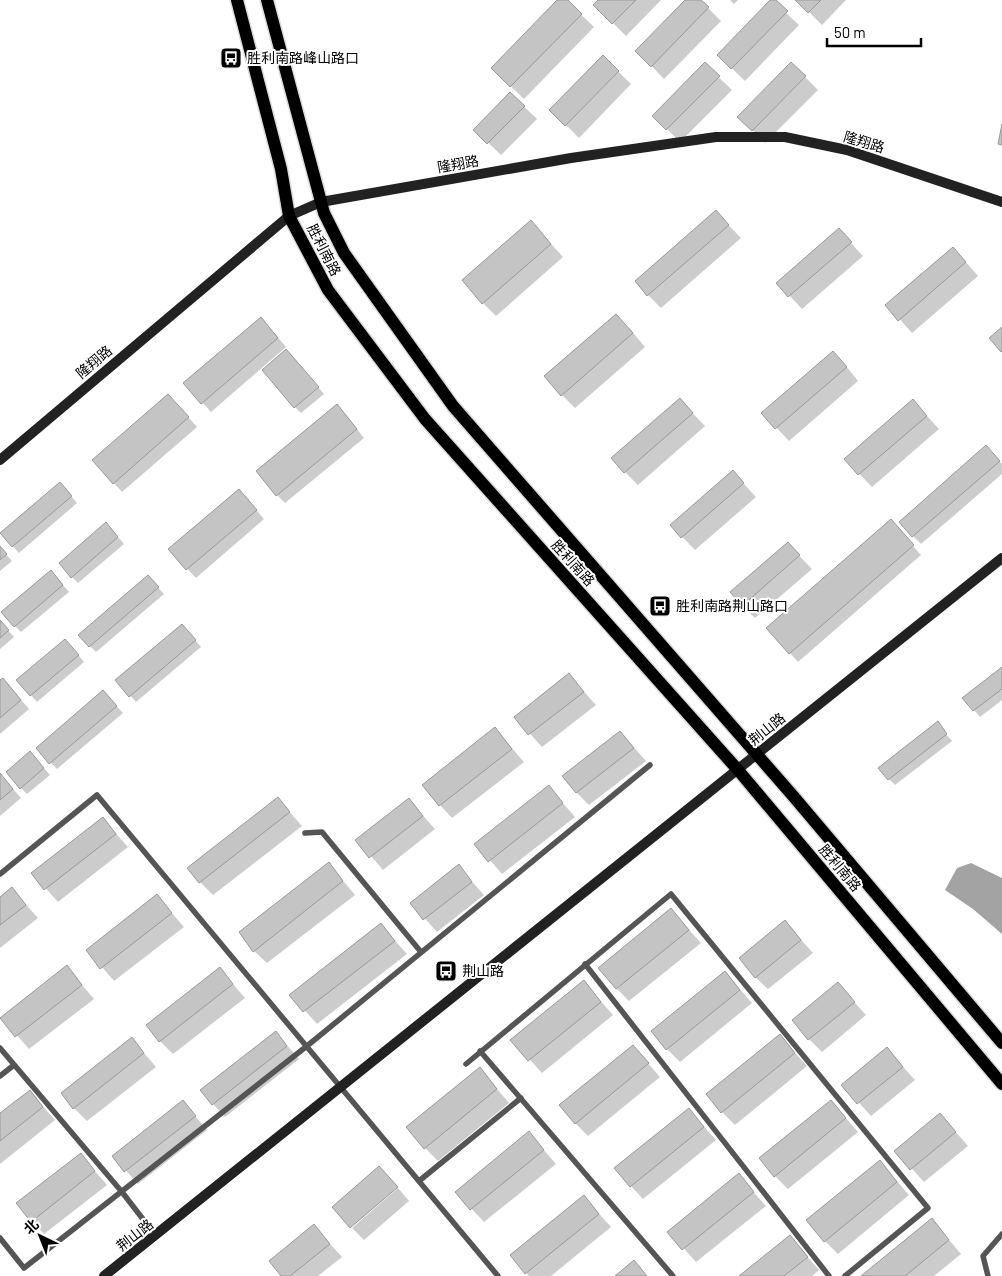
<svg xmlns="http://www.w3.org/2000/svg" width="1002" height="1276" viewBox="0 0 1002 1276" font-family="Barlow,'Noto Sans SC',sans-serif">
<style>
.water{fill:#a3a3a3}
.shadow{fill:#0003}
.building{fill:#c4c4c4;stroke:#999}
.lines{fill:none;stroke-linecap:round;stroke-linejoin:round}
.primary-casing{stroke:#dbdbdb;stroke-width:15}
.lane{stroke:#555;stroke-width:5.5}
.secondary{stroke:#222;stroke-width:10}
.primary{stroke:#000;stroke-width:12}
.labels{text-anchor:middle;stroke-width:4;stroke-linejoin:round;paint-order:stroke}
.poi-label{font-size:14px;fill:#000;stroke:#fff;text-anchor:start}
.street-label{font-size:14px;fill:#000;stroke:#fff}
</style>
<rect width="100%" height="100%" fill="#fff"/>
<path class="water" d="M971 863 1002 878V934L973 909 945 890 957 868Z"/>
<path class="shadow" d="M559 0H566L594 27 524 99 492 68Z
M599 0H661L626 36 595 5Z
M687 0H700L721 21 664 79 637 51Z
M730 0H738L734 4Z
M772 0 799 25 745 81 718 55Z
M797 0H846L822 25Z
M603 57 631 84 579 138 551 110Z
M791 63 818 90 765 143 739 116Z
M705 64 732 90 680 142 654 116Z
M511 94 537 119 501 155 475 130Z
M716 212 741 238 661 308 648 295Z
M531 222 563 257 496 316 483 303Z
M839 230 863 256 802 309 778 283Z
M965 261 978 276 912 333 887 305Z
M269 327 286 347 211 412 185 383Z
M629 328 645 347 575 408 562 395Z
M293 357 324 394 301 413 295 407Z
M846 366 858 381 789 441 763 413Z
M680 400 705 426 638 485 625 472Z
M913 401 939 429 872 487 845 459Z
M177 404 197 427 122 492 94 461Z
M345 414 364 438 285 503 277 495Z
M995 456 1002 464V474L921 544 913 536Z
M733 472 756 497 695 550 671 525Z
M66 490 77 503 19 553 2 534Z
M247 499 264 519 196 578 170 550Z
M112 530 124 544 78 583 72 577Z
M899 530 921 555 798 662 790 653Z
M788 544 812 569 755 618 742 605Z
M0 547 12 561 0 571Z
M57 578 69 592 21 632 15 626Z
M154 583 164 594 96 652 90 646Z
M0 621 14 637 0 649Z
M188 632 201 647 136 702 117 681Z
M71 646 84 662 37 702 18 680Z
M1002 668V700L980 717 964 698Z
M569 675 596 705 542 747 515 717Z
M0 682 11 688 29 709 0 734Z
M109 698 123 713 57 769 37 748Z
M941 728 952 741 895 785 889 779Z
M495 729 524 762 452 818 440 805Z
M620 732 646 761 589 805 576 792Z
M36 759 50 775 27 794 21 788Z
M0 774 21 798 0 816Z
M549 787 575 817 502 874 476 844Z
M278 799 302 826 213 895 200 882Z
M409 800 435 829 383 870 357 840Z
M103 819 128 847 58 902 33 874Z
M329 864 355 895 267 963 254 951Z
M458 866 484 895 437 932 411 903Z
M12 889 38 918 0 948V898Z
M157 896 184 927 114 981 87 950Z
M671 910 701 943 629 1001 617 989Z
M785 922 813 953 768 989 755 977Z
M381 925 407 954 317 1024 291 995Z
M67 967 94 999 29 1049 2 1018Z
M220 969 245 998 173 1054 160 1041Z
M725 972 752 1003 680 1062 667 1049Z
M584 982 613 1015 542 1073 512 1040Z
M838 984 866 1015 822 1052 809 1039Z
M275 1032 299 1059 225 1117 213 1104Z
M780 1036 807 1066 735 1125 722 1112Z
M132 1039 156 1067 87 1121 74 1108Z
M633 1046 660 1077 588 1136 575 1123Z
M887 1049 915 1080 871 1116 843 1085Z
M480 1069 509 1103 438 1161 425 1148Z
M30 1092 55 1120 0 1164V1115Z
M831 1101 858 1132 788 1189 775 1176Z
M183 1102 207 1130 138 1184 113 1156Z
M689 1110 716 1140 643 1199 631 1186Z
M940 1114 968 1146 924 1182 896 1151Z
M529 1133 556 1164 484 1222 456 1192Z
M81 1155 107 1185 44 1234 32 1221Z
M880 1162 909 1195 838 1254 825 1241Z
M738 1175 766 1206 696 1262 669 1232Z
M398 1188 409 1201 364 1240 352 1228Z
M584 1197 611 1227 551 1276H529L512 1255Z
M932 1220 961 1254 934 1276H863Z
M314 1226 342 1257 318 1276H283Z
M790 1237 819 1270 812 1276H741Z"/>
<path class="building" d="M557 0H568L582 14 510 87 491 68Z
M598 0H636L612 24 593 5Z
M685 0H701L709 7 651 67 635 51Z
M770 0H776L788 11 731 69 717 55Z
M795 0H821L808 13Z
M603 55 619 71 565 126 549 110Z
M705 62 720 76 666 130 652 116Z
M791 62 806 76 752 131 737 117Z
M510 92 525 106 487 144 473 130Z
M1002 124V145L998 144Z
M716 210 729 225 647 296 635 281Z
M531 220 551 244 482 304 462 280Z
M839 228 852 242 788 297 776 283Z
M953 247 966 262 898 321 885 305Z
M616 314 633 333 561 396 544 376Z
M261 317 278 338 201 404 183 383Z
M1002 327V351L1001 352 989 338Z
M286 349 319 387 294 408 262 370Z
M833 351 847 367 775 429 761 413Z
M168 394 189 417 113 484 92 460Z
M680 398 693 413 624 473 611 458Z
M913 399 927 416 858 475 844 459Z
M337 404 357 429 276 496 256 471Z
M986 445 1000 461 912 537 899 522Z
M733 470 744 483 681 538 670 525Z
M60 482 72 496 12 547 0 533Z
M239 489 257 510 186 570 168 549Z
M891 519 914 545 789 654 766 628Z
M106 522 118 537 71 578 59 563Z
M788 542 800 555 742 606 730 592Z
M0 546 7 554 0 560Z
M51 570 63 585 14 627 1 612Z
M148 575 159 587 89 647 78 635Z
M0 620 9 630 0 638Z
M182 624 196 640 129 697 115 680Z
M65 639 79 655 30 696 16 680Z
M1002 667V689L973 711 962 698Z
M569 673 584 692 528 735 514 717Z
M3 678 21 700 0 718V680Z
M103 690 117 706 49 764 36 748Z
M938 721 947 734 888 780 878 768Z
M495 727 512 749 439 806 422 785Z
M620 731 634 748 576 793 562 776Z
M30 751 44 768 20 789 6 772Z
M0 773 13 789 0 800Z
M549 785 563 803 488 862 474 844Z
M278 797 290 812 199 883 187 868Z
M409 798 423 816 369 858 355 840Z
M103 817 116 834 44 890 31 873Z
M329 862 343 881 253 952 239 932Z
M459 864 472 882 423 920 410 903Z
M12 887 26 905 0 925V897Z
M157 894 172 913 100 969 86 950Z
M671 908 689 930 616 989 598 968Z
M785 920 801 940 755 978 739 958Z
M381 923 395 941 303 1012 289 995Z
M67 965 82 985 15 1037 0 1018Z
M220 967 233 984 159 1042 146 1025Z
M725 971 740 990 666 1050 651 1031Z
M584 980 601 1002 528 1061 510 1040Z
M838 982 855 1002 808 1040 792 1020Z
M276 1031 287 1046 212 1105 200 1090Z
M780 1034 795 1053 721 1113 706 1094Z
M132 1037 144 1053 73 1109 61 1093Z
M633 1045 649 1063 575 1124 559 1105Z
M887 1047 903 1067 857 1104 841 1085Z
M480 1067 497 1089 424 1149 406 1127Z
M30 1090 43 1107 0 1141V1113Z
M183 1100 196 1116 124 1172 112 1156Z
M831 1100 846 1118 774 1177 759 1158Z
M689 1108 704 1127 630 1187 614 1168Z
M940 1113 956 1132 910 1170 894 1151Z
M529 1131 544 1150 470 1210 455 1192Z
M81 1153 95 1171 31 1222 16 1203Z
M880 1160 897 1182 824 1242 806 1220Z
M379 1166 398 1187 350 1228 332 1207Z
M739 1173 754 1192 682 1250 667 1232Z
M584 1195 599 1214 525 1274 510 1255Z
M932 1218 949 1240 905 1276H861Z
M314 1224 330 1244 290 1276H281L269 1261Z
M790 1235 808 1257 784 1276H739Z
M634 1260 647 1276H615Z"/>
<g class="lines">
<g class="primary-casing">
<path id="primary" d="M237 0 281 169 289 216 328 290 425 419 738 770 1002 1084
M267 0 324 213 344 253 453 406 794 797 1002 1043"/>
</g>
<path class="lane" d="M305 833 322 832 421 952
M0 874 97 795 498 1276
M585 964 829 1276
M0 1048 122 1192 156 1236
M480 1051 673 1276
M466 1064 671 894 928 1208 845 1276
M0 1076 14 1065
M419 1181 521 1098
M0 1238 24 1268 307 1046 650 765
M988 1276 983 1256 1002 1234"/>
<path class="secondary" d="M0 460 289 216 321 202 571 158 716 137H785L847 150 1002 202
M104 1276 1002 558"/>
<use href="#primary" class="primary"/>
</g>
<defs>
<g id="bus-square" transform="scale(1.125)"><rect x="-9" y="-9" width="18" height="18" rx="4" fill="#000" stroke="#fff"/><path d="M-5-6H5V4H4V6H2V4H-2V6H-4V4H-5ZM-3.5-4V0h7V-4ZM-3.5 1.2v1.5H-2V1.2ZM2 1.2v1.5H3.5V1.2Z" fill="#fff"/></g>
</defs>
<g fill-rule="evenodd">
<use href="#bus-square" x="231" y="58"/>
<use href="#bus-square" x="660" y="606"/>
<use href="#bus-square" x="446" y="971"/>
</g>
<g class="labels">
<g class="poi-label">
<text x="247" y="63">胜利南路峰山路口</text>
<text x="676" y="611">胜利南路荆山路口</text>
<text x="462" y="976">荆山路</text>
</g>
<g class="street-label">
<text transform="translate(864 142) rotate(17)" y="5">隆翔路</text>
<text transform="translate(458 164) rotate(-10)" y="5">隆翔路</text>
<text transform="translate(324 250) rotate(63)" y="5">胜利南路</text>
<text transform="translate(94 362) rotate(-40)" y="5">隆翔路</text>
<text transform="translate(573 563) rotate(48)" y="5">胜利南路</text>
<text transform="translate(767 729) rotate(-39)" y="5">荆山路</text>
<text transform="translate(840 868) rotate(50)" y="5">胜利南路</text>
<text transform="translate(135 1235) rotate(-38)" y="5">荆山路</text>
</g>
</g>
<g transform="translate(40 1236) rotate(317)" stroke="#ffffff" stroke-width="4" paint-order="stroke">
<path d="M0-4L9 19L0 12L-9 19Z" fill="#000000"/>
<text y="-8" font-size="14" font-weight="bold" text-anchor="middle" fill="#000000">北</text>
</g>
<path d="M827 38v8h94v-8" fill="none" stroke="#000000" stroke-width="2.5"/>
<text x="834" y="38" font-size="15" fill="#000000" stroke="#ffffff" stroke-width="4" paint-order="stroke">50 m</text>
</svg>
